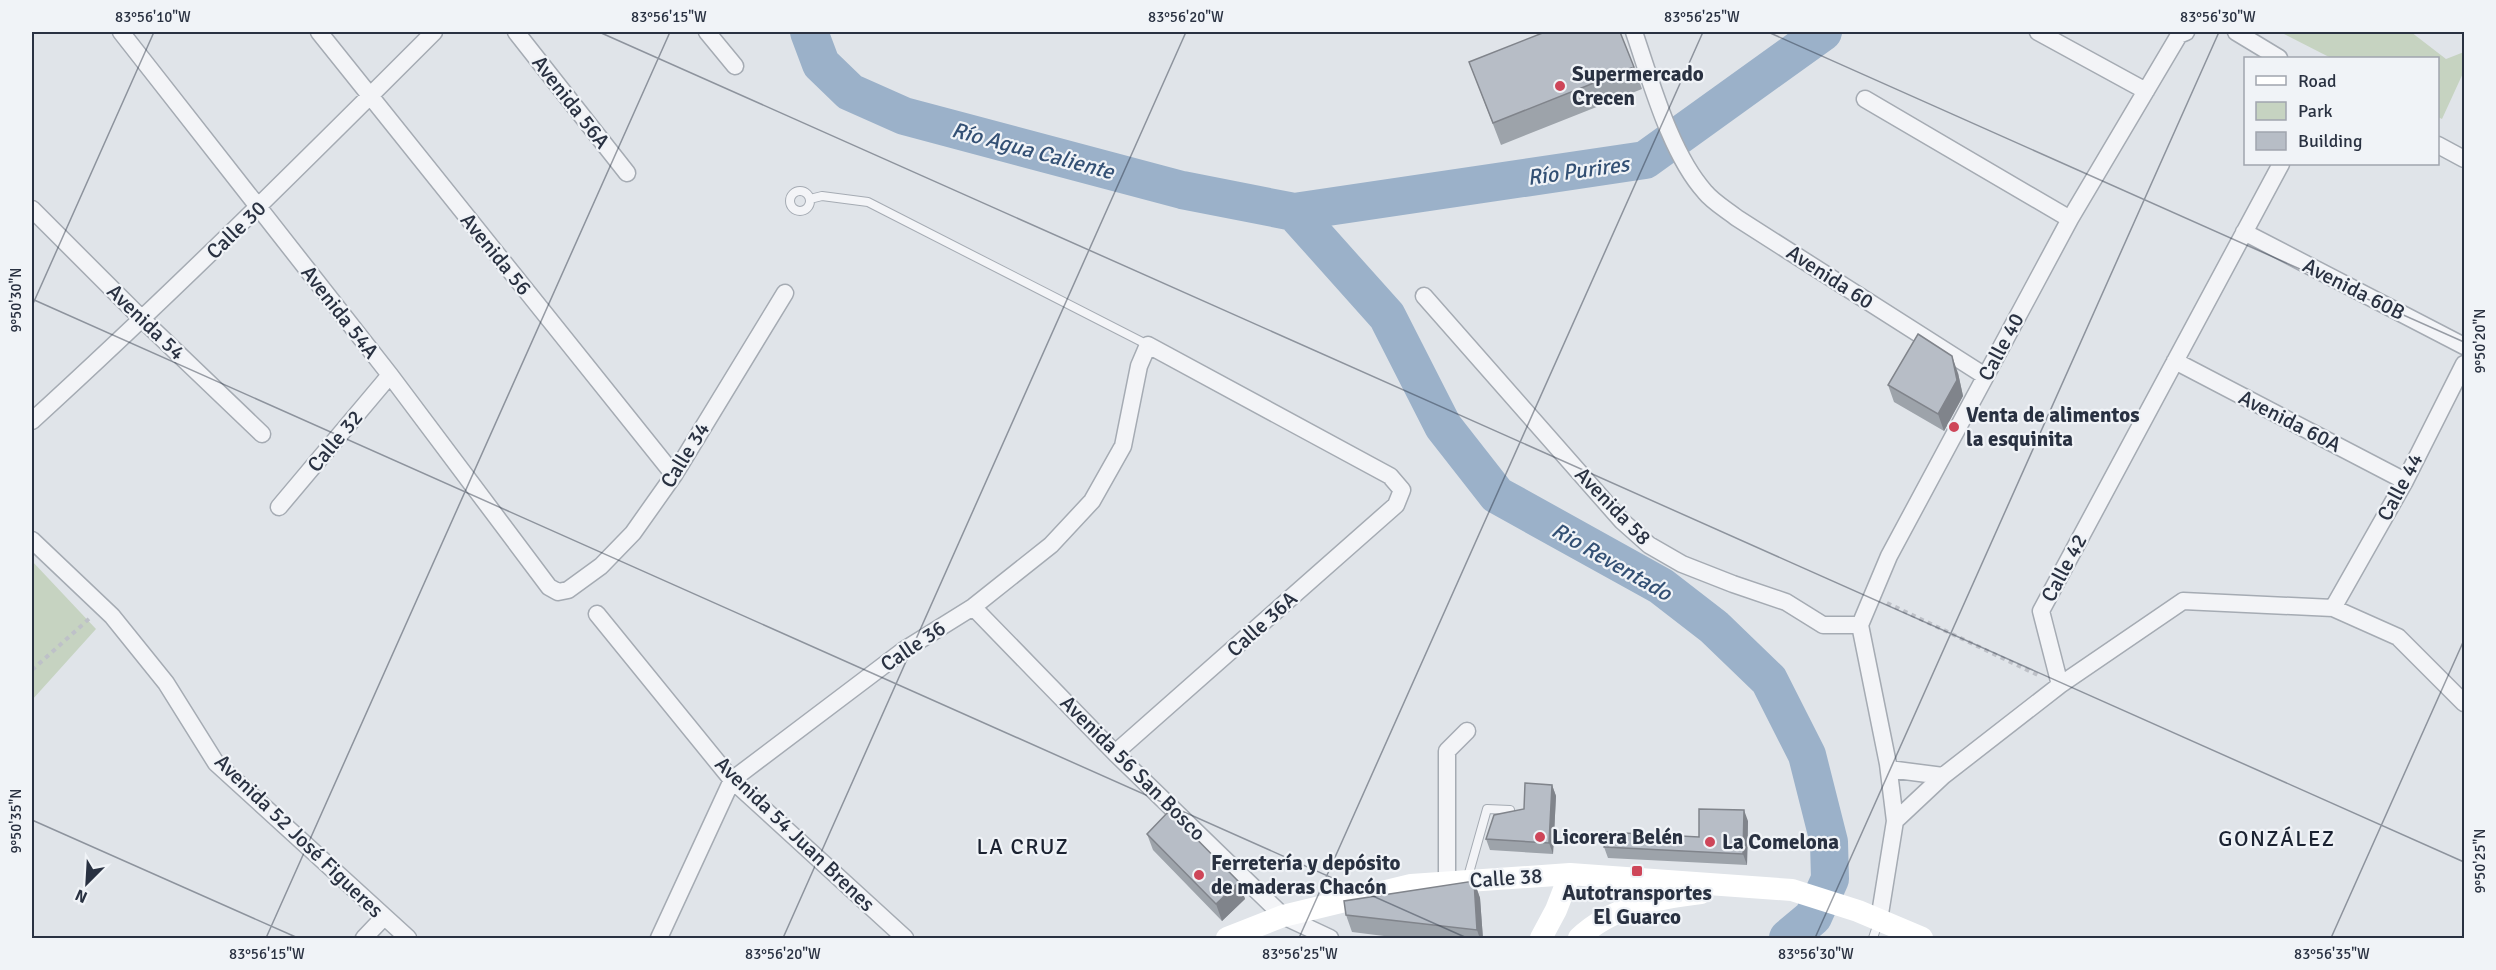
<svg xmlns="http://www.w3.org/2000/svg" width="2496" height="970" viewBox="0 0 2496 970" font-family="Signika,sans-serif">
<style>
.green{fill:#c6d3c1}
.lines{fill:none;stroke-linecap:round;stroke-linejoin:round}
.river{stroke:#9bb1c9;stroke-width:38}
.service-casing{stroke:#a5abb3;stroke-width:10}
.minor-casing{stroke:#a5abb3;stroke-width:19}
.path{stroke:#bec1c8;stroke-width:4;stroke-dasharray:4.5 4.5;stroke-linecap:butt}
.service{stroke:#f3f4f7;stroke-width:8}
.minor{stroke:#f3f4f7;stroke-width:16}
.secondary{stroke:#fff;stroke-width:22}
.wall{fill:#9da3aa}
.shaded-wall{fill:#80848b}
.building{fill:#b7bdc6;stroke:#80848b;stroke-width:1.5}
.ticks{fill:none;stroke:#293141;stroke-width:1.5;stroke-opacity:0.45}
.poi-dot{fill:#ce4659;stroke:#f0f3f7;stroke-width:2}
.labels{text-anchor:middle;stroke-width:4.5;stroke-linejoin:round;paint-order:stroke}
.poi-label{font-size:21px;font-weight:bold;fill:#293141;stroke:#f0f3f7;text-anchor:start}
.street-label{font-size:21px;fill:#293141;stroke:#f0f3f7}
.water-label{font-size:22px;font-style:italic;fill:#335074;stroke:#f0f3f7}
.neighbourhood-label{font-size:22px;letter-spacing:1.5px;fill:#1b2231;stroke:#f0f3f7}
.neatline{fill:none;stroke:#293141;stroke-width:2}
.ticks-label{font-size:15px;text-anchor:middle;fill:#293141}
</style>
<rect width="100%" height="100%" fill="#e0e4e9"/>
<path class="green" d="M2280 32H2411L2446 59 2464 52V71L2442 119 2438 117V58H2331Z
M32 561 96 629 32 700Z"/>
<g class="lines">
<path class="river" d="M809 32 821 64 850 92 904 116 1182 190 1294 212 1645 160 1823 32
M1294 212 1387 316 1443 426 1497 495 1661 586 1714 627 1769 680 1807 755 1829 842 1830 879 1813 917 1788 938"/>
<g class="service-casing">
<path id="service" d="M790 201a10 10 0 1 1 20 0a10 10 0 1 1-20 0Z
M810 199 822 196 868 202 1148 345
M1467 880 1487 809 1510 810
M1873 938 1879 920"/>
</g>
<g class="minor-casing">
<path id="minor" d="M121 32 390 375 549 587 558 592 568 590 601 566 633 533 674 475 785 293
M319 32 674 475
M516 32 627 173
M707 32 735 66
M1634 32C1651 81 1670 153 1705 192 1713 202 1727 210 1737 218L1985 376
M2038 32 2146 91
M2236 32 2279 58
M1865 99 2070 219
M2438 145 2464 159
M32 209 143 320 262 434
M2244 232 2464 346
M1424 296 1622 521 1649 545 1682 564 1733 584 1786 602 1823 625H1860
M2175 361 2405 481
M32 421C170 295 302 164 434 32
M279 507 390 375
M32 540 112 616 166 683 216 763 408 938
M973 607 1115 753 1283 916 1330 938
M2333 608 2405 481 2464 364
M597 614 732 780 905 938
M2060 685 2183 601 2333 608 2398 637 2464 703
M1889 769 1943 776
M1895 821 1888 764 1860 625 1889 556 2070 219 2179 35 2186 32
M1447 882V751L1467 731
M1879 920 1895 821 1943 776 2060 685 2041 611 2281 164
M364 938 384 917
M659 938 732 780 904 650 973 607 1051 545 1092 501 1123 446 1139 366 1148 345 1390 476 1402 490 1396 505 1115 753"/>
</g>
<path class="path" d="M1887 603 2040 676
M32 670 91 617"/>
<use href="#service" class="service"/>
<use href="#minor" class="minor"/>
<path class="secondary" d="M1227 938 1283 916 1411 885 1570 874 1792 890 1858 911 1922 938
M1541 938 1556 910 1570 874
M1579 938C1611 907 1658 898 1701 893"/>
</g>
<path class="wall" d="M1469 62 1634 67 1642 89 1501 145Z
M1958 373 1963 396 1944 431 1894 402 1888 385Z
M1552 785 1556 796 1553 854 1490 850 1486 839 1524 809Z
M1748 821 1747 865 1608 858 1604 847 1699 837Z
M1147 834 1239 882 1245 899 1222 921 1153 850Z
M1474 881 1480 898 1483 939H1408L1352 932 1346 915Z"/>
<path class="shaded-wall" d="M1952 356 1958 373 1963 396 1944 431 1938 414Z
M1552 785 1556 796 1553 854 1549 843Z
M1744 810 1748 821 1747 865 1743 854Z
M1474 881 1480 898 1483 939H1480L1477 930Z
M1239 882 1245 899 1222 921 1216 904Z"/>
<path class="building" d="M1545 32H1620L1634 67 1493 123 1469 62Z
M1918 334 1952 356 1957 380 1938 414 1888 385Z
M1525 783 1552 785 1549 843 1486 839 1494 815 1524 809Z
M1699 809 1744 810 1743 854 1604 847 1605 832 1699 837Z
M1169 811 1239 882 1216 904 1147 834Z
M1474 881 1477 930 1346 915 1344 901Z"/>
<path class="ticks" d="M599 32 2464 862M1768 32 2464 342M32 299 1467 938M32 306 154 32M32 820 298 938M266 938 670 32M783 938 1186 32M1299 938 1703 32M1815 938 2219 32M2331 938 2464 640"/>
<g class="poi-dot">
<circle cx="1560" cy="86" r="6"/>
<circle cx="1954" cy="427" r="6"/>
<circle cx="1540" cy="837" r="6"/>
<circle cx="1710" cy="842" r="6"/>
<rect x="1631" y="865" width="12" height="12" rx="3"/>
<circle cx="1199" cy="875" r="6"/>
</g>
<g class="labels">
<g class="poi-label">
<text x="1572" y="81">Supermercado<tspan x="1572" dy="24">Crecen</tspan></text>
<text x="1966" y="422">Venta de alimentos<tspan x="1966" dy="24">la esquinita</tspan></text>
<text x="1552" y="844">Licorera Belén</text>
<text x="1722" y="849">La Comelona</text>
<text x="1211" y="870">Ferretería y depósito<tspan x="1211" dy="24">de maderas Chacón</tspan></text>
<text x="1637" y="900" text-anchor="middle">Autotransportes<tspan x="1637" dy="24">El Guarco</tspan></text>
</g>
<g class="street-label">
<text transform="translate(571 102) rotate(52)" y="7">Avenida 56A</text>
<text transform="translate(236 230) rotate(-44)" y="7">Calle 30</text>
<text transform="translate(496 254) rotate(51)" y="7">Avenida 56</text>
<text transform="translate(1830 277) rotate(33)" y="7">Avenida 60</text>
<text transform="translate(2354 289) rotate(27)" y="7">Avenida 60B</text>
<text transform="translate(340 312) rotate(52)" y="7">Avenida 54A</text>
<text transform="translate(146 322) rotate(44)" y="7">Avenida 54</text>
<text transform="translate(2001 347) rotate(-62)" y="7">Calle 40</text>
<text transform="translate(2290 421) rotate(27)" y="7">Avenida 60A</text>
<text transform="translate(335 441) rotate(-50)" y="7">Calle 32</text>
<text transform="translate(685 455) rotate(-58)" y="7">Calle 34</text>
<text transform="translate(2400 487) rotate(-62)" y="7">Calle 44</text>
<text transform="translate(1613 506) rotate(46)" y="7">Avenida 58</text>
<text transform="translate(2064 568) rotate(-62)" y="7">Calle 42</text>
<text transform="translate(1262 624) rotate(-42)" y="7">Calle 36A</text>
<text transform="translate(913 646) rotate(-34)" y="7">Calle 36</text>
<text transform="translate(1133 768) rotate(45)" y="7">Avenida 56 San Bosco</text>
<text transform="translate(795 834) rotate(44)" y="7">Avenida 54 Juan Brenes</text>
<text transform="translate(299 836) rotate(44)" y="7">Avenida 52 José Figueres</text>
<text transform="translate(1506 878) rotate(-4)" y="7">Calle 38</text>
</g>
<g class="water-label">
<text transform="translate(1033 150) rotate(15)" y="8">Río Agua Caliente</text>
<text transform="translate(1578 170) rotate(-8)" y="8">Río Purires</text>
<text transform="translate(1612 561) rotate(30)" y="8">Rio Reventado</text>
</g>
<g class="neighbourhood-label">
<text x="2277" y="846">GONZÁLEZ</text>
<text x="1023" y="854">LA CRUZ</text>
</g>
</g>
<rect width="2496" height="970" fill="none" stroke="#f0f3f7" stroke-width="66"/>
<rect x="2244" y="57" width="195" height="108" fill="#f0f3f7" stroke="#a0a5ae" stroke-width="1.5"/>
<rect x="2256" y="76" width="30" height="9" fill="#ffffff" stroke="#a0a5ae" stroke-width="1.5"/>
<text x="2298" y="87" font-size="18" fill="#293141">Road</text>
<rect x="2256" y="102" width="30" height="18" fill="#c6d3c1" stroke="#a0a5ae" stroke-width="1.5"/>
<text x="2298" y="117" font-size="18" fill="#293141">Park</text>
<rect x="2256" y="132" width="30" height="18" fill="#b7bdc6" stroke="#a0a5ae" stroke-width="1.5"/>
<text x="2298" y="147" font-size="18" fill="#293141">Building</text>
<g transform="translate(87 883) rotate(204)" stroke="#f0f3f7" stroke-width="4.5" paint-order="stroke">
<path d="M0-4.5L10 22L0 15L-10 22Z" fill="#293141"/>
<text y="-9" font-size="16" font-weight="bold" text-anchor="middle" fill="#293141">N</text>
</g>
<rect x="33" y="33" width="2430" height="904" class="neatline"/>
<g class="ticks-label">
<text x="153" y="22">83°56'10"W</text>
<text x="669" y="22">83°56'15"W</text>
<text x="1186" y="22">83°56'20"W</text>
<text x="1702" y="22">83°56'25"W</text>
<text x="2218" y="22">83°56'30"W</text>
<text transform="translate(16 300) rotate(-90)" y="5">9°50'30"N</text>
<text transform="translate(2480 341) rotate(-90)" y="5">9°50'20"N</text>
<text transform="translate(16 821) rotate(-90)" y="5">9°50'35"N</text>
<text transform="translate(2480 861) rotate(-90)" y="5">9°50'25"N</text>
<text x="267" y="959">83°56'15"W</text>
<text x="783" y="959">83°56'20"W</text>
<text x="1300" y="959">83°56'25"W</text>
<text x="1816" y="959">83°56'30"W</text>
<text x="2332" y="959">83°56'35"W</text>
</g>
</svg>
